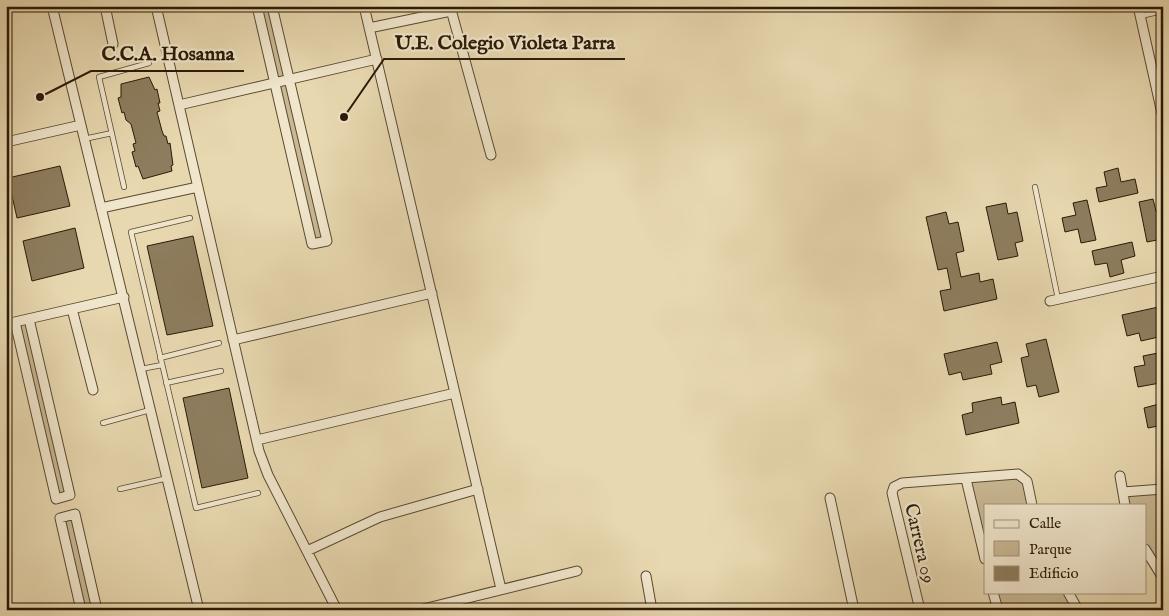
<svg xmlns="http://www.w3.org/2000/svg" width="1169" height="616" viewBox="0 0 1169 616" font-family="'IM FELL English',serif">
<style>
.green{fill:#c8b893;stroke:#7a694c}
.building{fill:#8d7d5e;stroke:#2b1a06}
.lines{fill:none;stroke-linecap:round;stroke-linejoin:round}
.lane-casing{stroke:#5a4a30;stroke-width:6}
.street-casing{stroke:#5a4a30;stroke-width:11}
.lane{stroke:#f0e6cc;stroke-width:4.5}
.street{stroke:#f0e6cc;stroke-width:9}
.labels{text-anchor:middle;stroke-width:4.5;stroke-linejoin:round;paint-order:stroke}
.street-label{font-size:19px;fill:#2b1a06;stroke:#f0e6cc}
.leader{fill:none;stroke:#2b1a06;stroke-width:2}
.callout-dot{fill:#2b1a06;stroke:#f0e6cc;stroke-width:2}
.callout-label{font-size:20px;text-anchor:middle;font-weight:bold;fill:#2b1a06;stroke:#f0e6cc;stroke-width:4.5;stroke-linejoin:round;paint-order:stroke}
</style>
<rect width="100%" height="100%" fill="#e8d8b0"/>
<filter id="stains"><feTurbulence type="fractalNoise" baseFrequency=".004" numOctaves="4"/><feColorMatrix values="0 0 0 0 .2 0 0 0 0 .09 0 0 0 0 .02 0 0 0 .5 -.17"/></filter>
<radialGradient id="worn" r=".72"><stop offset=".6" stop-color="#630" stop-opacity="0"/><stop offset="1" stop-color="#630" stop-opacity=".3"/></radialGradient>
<path class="green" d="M257 6H272L327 241 312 244Z
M29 319 70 495 56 499 15 322Z
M1021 475 1032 505H985V559L966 479Z
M1163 489V578L1145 549V505H1125L1123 492Z
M75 514 97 610H81L60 518Z
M993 592H1068L1078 610H998Z"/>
<path class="building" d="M149 77 155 90 157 89 160 103H158L160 111 157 112 162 131 164 136H166L168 144 170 143 173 165 171 166 172 171 143 179 138 166 136 167 132 152 135 151 133 144 136 143 131 124 126 120 124 112 122 113 118 98 121 97V84Z
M60 166 70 206 17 218 8 178Z
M1118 168 1121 182 1135 179 1138 193 1099 202 1096 188 1107 186 1104 172Z
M1153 199 1156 211 1163 209V224L1159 225 1162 239 1147 242 1139 202Z
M1087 200 1096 240 1081 243 1078 229 1065 232 1062 218 1076 215 1073 203Z
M1006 203 1008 214 1017 212 1023 241 1015 243 1018 256 998 260 986 207Z
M946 212 949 224 958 222 964 251 956 253 961 277 979 273 980 282 993 279 997 299 944 311 940 291 951 289 947 268 938 270 926 217Z
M75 228 84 268 32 281 23 241Z
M193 236 213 326 167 335 147 246Z
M1132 242 1135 256 1121 260 1124 273 1110 277 1107 263 1095 265 1092 251Z
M1163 306V336L1141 341 1139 333 1127 336 1122 315Z
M1046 339 1059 392 1039 397 1036 385 1027 387 1021 358 1029 356 1026 344Z
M997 342 1002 362 990 365 992 374 963 380 961 372 949 375 944 354Z
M1163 352V368L1158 370 1160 383 1138 387 1134 367 1145 365 1143 356Z
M229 388 248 478 202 488 183 398Z
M1001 397 1002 405 1015 402 1019 423 966 435 962 415 973 412 972 403Z
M1163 403V425L1148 428 1144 408Z"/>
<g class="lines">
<g class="lane-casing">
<path id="lane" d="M1140 16 1163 11
M84 139 112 133
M124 187 99 77 149 63
M1035 187 1058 299
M190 218 131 232 196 508 258 493
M160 358 219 343
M141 369 162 365
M166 383 221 371
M103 423 150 410
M120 489 168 478"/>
</g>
<g class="street-casing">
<path id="street" d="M52 6 199 610
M105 6 113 44
M156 6 259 451 268 475 337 610
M257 6 312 244 327 241 272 6
M364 6 501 589
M450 6 491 155
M1138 6 1163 118
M369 28 451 11
M179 105 377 59
M6 142 81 125
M101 208 198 187
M1050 301 1163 276
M72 309 93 390
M15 322 56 499 70 495 29 319
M6 324 124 297
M233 340 432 293
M257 440 455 393
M1120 476 1125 505
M966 479 985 559
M1123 492 1163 489
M830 498 854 610
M1145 549 1163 578
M307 551 380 517 478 489
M646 576 652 610
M993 592 998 610
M1068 592 1078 610
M81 610 60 518 75 514 97 610
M419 610 577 571
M920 610 892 493 894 487 902 483 1018 474 1027 481 1032 505"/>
</g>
<use href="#lane" class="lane"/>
<use href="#street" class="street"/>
</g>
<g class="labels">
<g class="street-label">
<text transform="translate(921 543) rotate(77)" y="7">Carrera 09</text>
</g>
</g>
<path class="leader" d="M344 117L384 59H625M40 97L91 71H244"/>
<g class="callout-dot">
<circle cx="344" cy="117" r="5"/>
<circle cx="40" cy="97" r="5"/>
</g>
<g class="callout-label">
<text x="505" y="49">U.E. Colegio Violeta Parra</text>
<text x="168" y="60">C.C.A. Hosanna</text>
</g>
<rect width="1169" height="616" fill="none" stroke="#e8d8b0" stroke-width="25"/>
<rect x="8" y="8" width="1154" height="601" fill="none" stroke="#2b1a06" stroke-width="2.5"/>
<rect x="12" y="12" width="1144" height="591" fill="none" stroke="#2b1a06"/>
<rect x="984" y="504" width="162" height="90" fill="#f0e6cc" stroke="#a1947d"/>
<rect x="994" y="520" width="25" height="8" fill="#f0e6cc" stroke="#a1947d"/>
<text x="1029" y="528" font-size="15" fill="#2b1a06">Calle</text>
<rect x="994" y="541" width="25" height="15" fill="#c8b893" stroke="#a1947d"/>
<text x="1029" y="554" font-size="15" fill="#2b1a06">Parque</text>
<rect x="994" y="566" width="25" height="15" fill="#8d7d5e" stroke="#a1947d"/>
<text x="1029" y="578" font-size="15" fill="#2b1a06">Edificio</text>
<rect width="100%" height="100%" filter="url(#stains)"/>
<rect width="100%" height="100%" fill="url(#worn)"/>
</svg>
